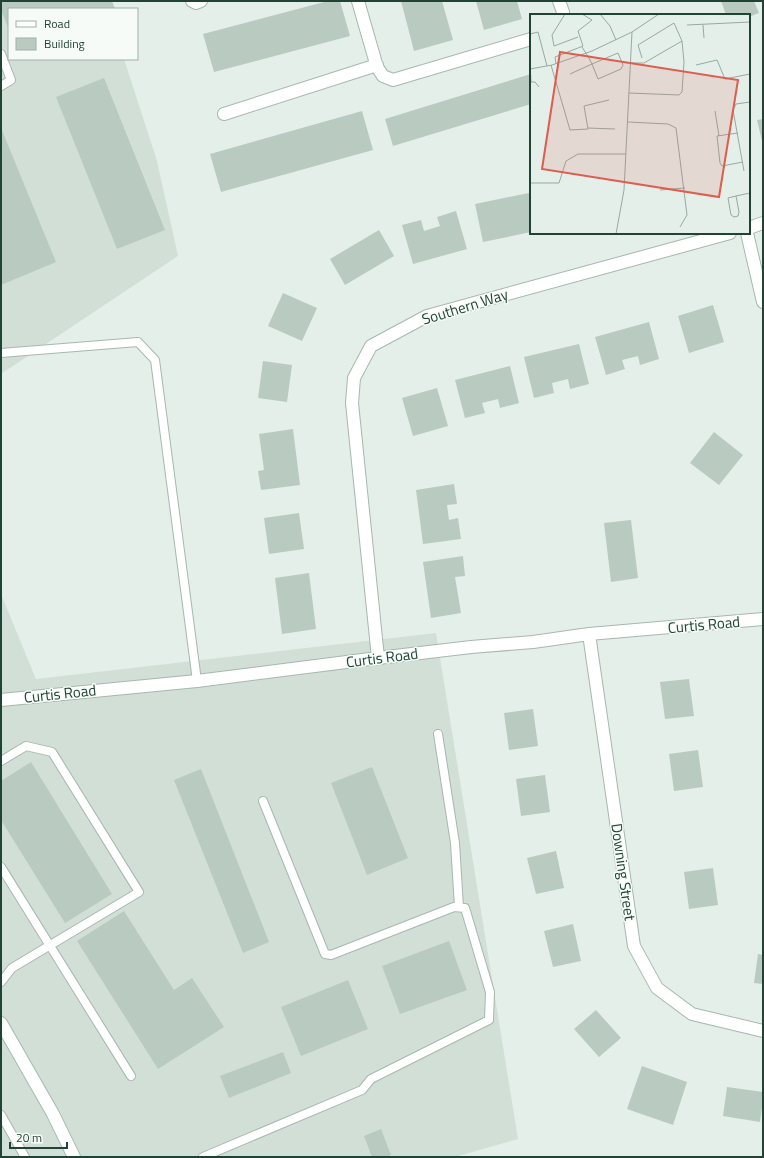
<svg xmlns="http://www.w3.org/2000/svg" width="764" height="1158" viewBox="0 0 764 1158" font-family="'Titillium Web',sans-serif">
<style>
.built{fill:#d2dfd7}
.building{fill:#b9cac1}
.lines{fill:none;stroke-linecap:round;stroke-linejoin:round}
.lane-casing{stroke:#a6b8af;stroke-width:10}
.street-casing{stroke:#a6b8af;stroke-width:14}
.secondary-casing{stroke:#a2bcaf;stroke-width:14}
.lane{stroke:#fff;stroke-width:8}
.street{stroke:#fff;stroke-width:12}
.secondary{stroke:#fff;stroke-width:12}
.labels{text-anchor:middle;stroke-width:3;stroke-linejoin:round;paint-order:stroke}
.street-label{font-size:15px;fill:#214335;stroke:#f6fbf8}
.inset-road{fill:none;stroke:#96aaa1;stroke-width:1}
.view{fill:#de5d4e;fill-opacity:0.15;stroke:#de5d4e;stroke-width:2}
.inset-edge{fill:none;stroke:#214335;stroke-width:2}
</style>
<rect width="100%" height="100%" fill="#e4efe9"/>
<path class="built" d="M1 1 9 9V59H124L157 161 178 256 1 374Z
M1 594 36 679 436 633 518 1139 455 1157H1Z"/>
<path class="building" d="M1 1H112L115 9H9V30L1 10Z
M328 1H340L350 36 214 72 203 34Z
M401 1H442L453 40 414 51Z
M476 1H517L522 19 484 30Z
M721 1H754L759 13 749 17V15H726Z
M531 74V104L393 146 385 119Z
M104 78 165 230 117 249 56 97Z
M362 111 373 150 221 192 210 154Z
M763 119V141H762L757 120Z
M1 128 56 262 1 285Z
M529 193 531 202V232L483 242 475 204Z
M456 211 467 249 413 264 402 225 421 220 424 231 440 226 437 217Z
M379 230 394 256 345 285 330 259Z
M283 293 317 308 302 341 268 326Z
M713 305 724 342 689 353 678 316Z
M649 322 659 359 640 365 638 356 622 360 625 369 606 375 595 337Z
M579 344 589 384 570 389 568 379 552 383 554 393 534 398 524 357Z
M263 361 292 365 287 402 258 398Z
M510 366 519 403 500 408 498 399 482 403 485 413 465 418 455 380Z
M437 388 448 426 413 436 402 398Z
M293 429 300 485 261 490 258 471 264 470 259 434Z
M714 432 743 455 719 485 690 463Z
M454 484 457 504 447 505 449 520 458 518 461 539 423 544 416 490Z
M299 513 304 549 269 554 264 518Z
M631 520 638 578 611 582 604 523Z
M463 556 465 576 455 577 461 613 431 618 423 562Z
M309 573 316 629 282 634 275 578Z
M689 679 694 716 665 719 660 682Z
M533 709 538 746 509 750 504 713Z
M698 750 703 787 674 791 669 754Z
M31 762 112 894 65 923 1 820V781Z
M372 767 408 858 367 875 331 783Z
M201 769 269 942 243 953 174 780Z
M545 775 550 812 521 816 516 779Z
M556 851 564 888 536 894 527 858Z
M713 868 718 905 689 909 684 872Z
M124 911 174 990 192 978 224 1027 158 1069 77 941Z
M573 924 581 961 553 967 544 931Z
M449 941 467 990 400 1014 382 966Z
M758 954 763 955V984L754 983Z
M348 980 368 1029 301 1056 281 1007Z
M596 1010 621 1038 599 1057 574 1029Z
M283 1052 291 1073 229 1098 220 1076Z
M642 1066 687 1082 673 1125 627 1109Z
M727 1087 763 1092V1101L760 1122 723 1116Z
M381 1129 391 1155 386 1157H372L364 1136Z"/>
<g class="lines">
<g class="lane-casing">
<path id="lane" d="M1 54 11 80 1 86
M1 353 138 342 155 360 197 681
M438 734 455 843 459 907
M1 761 26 746 52 752 139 892 12 968 1 982
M1 867 131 1076
M1 1115 25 1157
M203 1157 362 1090 371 1079 489 1020 490 992 465 908 454 907 331 955 325 954 263 801"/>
</g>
<g class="street-casing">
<path id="street" d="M192 1 196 3 201 1
M358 1 377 67 383 76 393 80 531 39
M559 1 563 12V15
M224 114 377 65
M749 228 763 223
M747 233 763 302
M589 634 634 946 657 988 692 1014 763 1031
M378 658 352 403 354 378 371 346 427 316 730 233
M1 700 197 681 378 658 471 647 533 642 589 634 763 619"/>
</g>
<g class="secondary-casing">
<path id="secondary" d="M1 1023 53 1114 74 1157"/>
</g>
<use href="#lane" class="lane"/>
<use href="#street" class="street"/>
<use href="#secondary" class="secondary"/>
</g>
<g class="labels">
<g class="street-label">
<text transform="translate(465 307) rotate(-17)" y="5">Southern Way</text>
<text transform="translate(704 625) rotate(-5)" y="5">Curtis Road</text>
<text transform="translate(382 658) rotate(-7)" y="5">Curtis Road</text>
<text transform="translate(60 694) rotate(-6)" y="5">Curtis Road</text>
<text transform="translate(623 872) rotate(82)" y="5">Downing Street</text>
</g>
</g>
<g transform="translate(530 14)">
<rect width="220" height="220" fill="#e4efe9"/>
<path class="inset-road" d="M35 0 22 21 24 32 48 23M70 0 80 12 86 26M157 11 220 8M173 11 174 24M0 20 8 18 17 52M101 49H114L152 27 144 9 108 31 112 44M0 50 1 68H5L9 73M26 50 25 43 53 32 48 17 62 6 52 0M21 51 40 116 58 115 54 92 79 86M166 51 187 46 195 65 220 60M0 55 22 51 62 37 102 18 129 0M40 60 62 50 88 39 93 51 91 55 68 65 62 50 59 44 52 33M99 79 149 81 152 78 154 48 152 27M185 97 189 122M98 108 138 110 146 114 157 201 150 213M58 114 85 115M208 119 187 122 190 149 192 152 213 148M214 157 203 96 206 90 220 88M0 169H29L36 147 48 140H96M130 176 155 174M206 182 209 198 208 202 204 203 201 201 198 184ZM206 182 220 179M86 220 94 176 102 18"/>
<path class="view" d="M30 38 208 66 189 183 12 155Z"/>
<rect width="220" height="220" class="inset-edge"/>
</g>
<rect width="764" height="1158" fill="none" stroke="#214335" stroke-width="4"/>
<rect x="8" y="8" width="130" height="52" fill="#f6fbf8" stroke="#a1b1aa"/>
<rect x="16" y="21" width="20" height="6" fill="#ffffff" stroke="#a1b1aa"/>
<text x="44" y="28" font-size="12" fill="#214335">Road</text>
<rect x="16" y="38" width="20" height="12" fill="#b9cac1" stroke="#a1b1aa"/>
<text x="44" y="48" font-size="12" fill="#214335">Building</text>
<path d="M10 1142v6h57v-6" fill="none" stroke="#214335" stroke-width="2"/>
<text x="16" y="1142" font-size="12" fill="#214335" stroke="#f6fbf8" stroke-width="3" paint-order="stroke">20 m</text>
</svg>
